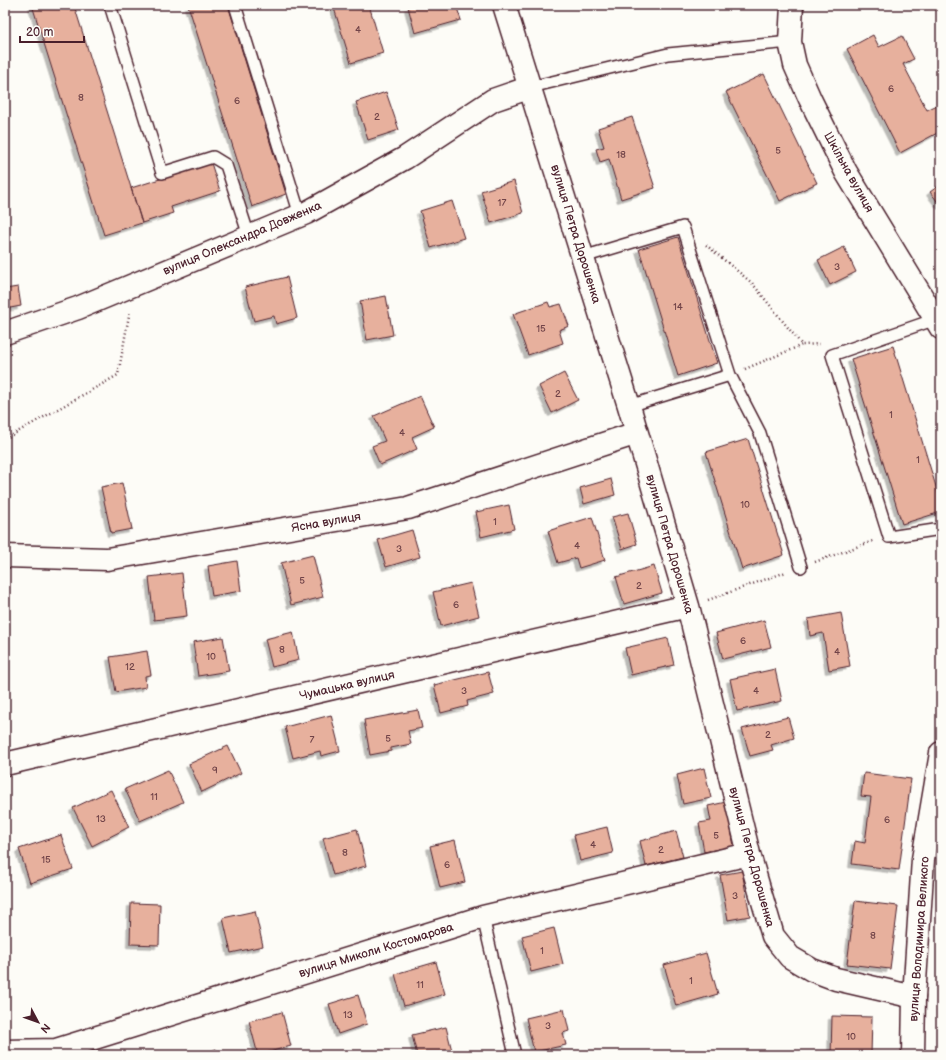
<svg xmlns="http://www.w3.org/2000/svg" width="946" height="1060" viewBox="0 0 946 1060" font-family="'Balsamiq Sans',sans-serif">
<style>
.building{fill:#e7b09d;stroke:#4a1f2b;filter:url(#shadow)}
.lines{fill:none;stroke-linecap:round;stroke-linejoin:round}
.service-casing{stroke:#4a1f2b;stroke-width:14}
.minor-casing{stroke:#4a1f2b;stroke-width:25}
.tertiary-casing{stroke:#4a1f2b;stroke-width:25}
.secondary-casing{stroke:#4a1f2b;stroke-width:25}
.path{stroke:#4a1f2b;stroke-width:2.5;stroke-dasharray:1 3;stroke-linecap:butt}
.service{stroke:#fdfcf7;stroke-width:11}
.minor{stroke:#fdfcf7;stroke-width:22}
.tertiary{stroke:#fdfcf7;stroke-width:22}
.secondary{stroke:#fdfcf7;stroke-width:22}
.labels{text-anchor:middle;stroke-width:3.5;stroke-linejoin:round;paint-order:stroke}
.number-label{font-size:10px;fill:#714348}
.street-label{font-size:12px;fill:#4a1f2b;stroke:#fdfcf7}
</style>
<defs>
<filter id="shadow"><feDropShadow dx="-3.5" dy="3.5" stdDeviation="0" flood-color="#0004"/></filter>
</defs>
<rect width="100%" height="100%" fill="#fdfcf7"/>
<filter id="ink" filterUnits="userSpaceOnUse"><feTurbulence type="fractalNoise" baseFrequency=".025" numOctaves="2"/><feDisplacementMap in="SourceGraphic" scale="8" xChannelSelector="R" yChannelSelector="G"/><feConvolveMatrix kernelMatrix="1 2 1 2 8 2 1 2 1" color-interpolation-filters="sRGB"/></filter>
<g filter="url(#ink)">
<path class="building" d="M32 5H74L142 223 104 235Z
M188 5H228L286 194 252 207Z
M333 5H369L383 53 351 63Z
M417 5H456L461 20 415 33 408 7Z
M873 35 879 47 902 36 914 59 903 64 927 110 937 105 941 114V131L900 153 847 49Z
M764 74 817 183 780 201 726 92Z
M386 92 399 130 368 140 356 102Z
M632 117 655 188 621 199 609 159 600 162 596 149 604 147 598 128Z
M211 163 220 191 171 207 173 213 142 223 131 188Z
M514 181 523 213 491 223 481 191Z
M941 184V206L930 192Z
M452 201 464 238 431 248 420 211Z
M678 237 717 363 678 376 639 249Z
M844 247 856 272 830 285 818 260Z
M287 277 297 318 276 324 274 316 254 321 245 287Z
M18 287 21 306 5 309V289Z
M386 296 393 335 367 340 360 301Z
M548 302 550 307 561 304 569 326 559 330 563 343 528 355 513 314Z
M893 346 941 503V512L902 524 851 359Z
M564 373 578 400 552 413 539 386Z
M420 396 434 427 412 437 417 449 380 465 372 446 385 441 374 416Z
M748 439 784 555 742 569 706 452Z
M611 479 615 495 584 504 580 488Z
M122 483 132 529 111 533 101 487Z
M509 505 514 529 481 537 476 512Z
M628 513 637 544 622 549 612 517Z
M592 517 605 560 579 568 576 558 558 563 548 531Z
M412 530 420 557 386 567 378 540Z
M313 555 323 597 291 605 281 563Z
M237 561 241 591 212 596 208 566Z
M654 566 662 593 624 604 616 577Z
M182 573 187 616 154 620 149 577Z
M471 583 479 616 441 626 433 592Z
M841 613 850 666 829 670 823 633 810 636 808 619Z
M764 620 771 647 723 659 716 633Z
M293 632 299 660 272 667 265 639Z
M223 637 229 671 198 676 193 642Z
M668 638 674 665 631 675 625 648Z
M147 651 151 675 145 676 146 687 116 692 110 657Z
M775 669 782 701 737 711 730 679Z
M488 672 494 694 467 701 468 706 441 713 434 685Z
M418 710 422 728 408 731 411 744 391 748V751L370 755 364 720Z
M331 715 340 751 321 756 320 751 293 758 285 727Z
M788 717 794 738 771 745 773 750 750 756 742 729Z
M228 746 241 773 202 792 189 764Z
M704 768 711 798 683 804 677 775Z
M168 770 183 802 140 821 125 789Z
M864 773 911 779 899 870 852 864 855 841 865 843 871 797 861 796Z
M111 790 129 827 92 846 73 808Z
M726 802 734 846 704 852 699 823 711 821 708 806Z
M607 827 613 853 580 861 574 835Z
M357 829 366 866 333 875 323 838Z
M676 831 683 857 646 866 640 841Z
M61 835 73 869 30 883 19 849Z
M455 840 465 882 440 888 430 846Z
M742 871 750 916 728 920 720 875Z
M855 901 898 906 890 969 847 964Z
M131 903 160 904 159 945 130 944Z
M255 911 263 946 231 953 223 918Z
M554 928 563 964 531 972 522 936Z
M706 953 718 994 676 1006 664 965Z
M436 962 445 994 404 1006 395 974Z
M358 995 367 1024 338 1034 329 1004Z
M564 1009 569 1031 563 1033 566 1045 534 1052 526 1018Z
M282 1012 291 1046 258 1055 249 1021Z
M832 1016 872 1017 871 1055H831Z
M446 1027 453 1055H417L412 1035Z
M216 1049 218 1055H202Z"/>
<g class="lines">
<g class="service-casing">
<path id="service" d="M110 5 162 173 213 157 226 165 249 236
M235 5 300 215
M531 87 668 54 790 42
M583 257 683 227 730 375 629 406
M936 319 832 355 889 537 941 529
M730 375 760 433 801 567
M483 917 515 1055"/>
</g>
<g class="minor-casing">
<path id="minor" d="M504 5 629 406 688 606 749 854 773 936 790 957 812 970 836 979 914 997
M5 333 78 308 306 213 405 158 493 100 531 87
M5 556 107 559 408 508 637 433
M5 764 688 606
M5 1051 56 1050 483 917 749 854"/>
</g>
<g class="tertiary-casing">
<path id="tertiary" d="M792 5 790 42 795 65 810 99 846 172 941 328"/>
</g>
<g class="secondary-casing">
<path id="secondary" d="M913 1055 914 997 923 859 941 753"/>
</g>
<path class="path" d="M706 245 752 283 802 345 819 344
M745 369 802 345
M5 439 118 375 130 310
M815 562 873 541
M708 600 786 572"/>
<use href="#service" class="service"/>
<use href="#minor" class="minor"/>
<use href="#tertiary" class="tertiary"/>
<use href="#secondary" class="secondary"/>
</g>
</g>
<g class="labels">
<g class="number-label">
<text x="358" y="33">4</text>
<text x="891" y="92">6</text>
<text x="81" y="101">8</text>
<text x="237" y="104">6</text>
<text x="377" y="120">2</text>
<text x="778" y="154">5</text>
<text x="621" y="158">18</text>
<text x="502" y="206">17</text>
<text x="837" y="270">3</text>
<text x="678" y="310">14</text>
<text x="541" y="332">15</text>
<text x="558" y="397">2</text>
<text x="891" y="418">1</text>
<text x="402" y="436">4</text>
<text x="918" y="463">1</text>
<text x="745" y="508">10</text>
<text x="495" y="525">1</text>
<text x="577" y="549">4</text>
<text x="399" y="552">3</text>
<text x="302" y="584">5</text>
<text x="639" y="589">2</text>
<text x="456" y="608">6</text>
<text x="743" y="644">6</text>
<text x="282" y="653">8</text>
<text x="837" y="655">4</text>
<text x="211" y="660">10</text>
<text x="130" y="670">12</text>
<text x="464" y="694">3</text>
<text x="756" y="694">4</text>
<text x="768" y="738">2</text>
<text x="388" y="742">5</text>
<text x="312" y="743">7</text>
<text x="215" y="773">9</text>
<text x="154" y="800">11</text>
<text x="101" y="822">13</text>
<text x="887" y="823">6</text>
<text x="716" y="839">5</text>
<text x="593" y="848">4</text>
<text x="661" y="853">2</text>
<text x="345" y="856">8</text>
<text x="46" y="863">15</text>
<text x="447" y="868">6</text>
<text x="735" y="899">3</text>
<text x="873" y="939">8</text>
<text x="542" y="954">1</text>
<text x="691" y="984">1</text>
<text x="420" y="988">11</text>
<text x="348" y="1018">13</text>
<text x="548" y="1029">3</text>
<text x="851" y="1040">10</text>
</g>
<g class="street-label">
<text transform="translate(849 172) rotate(61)" y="4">Шкільна вулиця</text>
<text transform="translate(576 234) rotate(73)" y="4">вулиця Петра Дорошенка</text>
<text transform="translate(242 238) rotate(-23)" y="4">вулиця Олександра Довженка</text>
<text transform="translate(326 522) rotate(-10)" y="4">Ясна вулиця</text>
<text transform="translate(670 544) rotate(74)" y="4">вулиця Петра Дорошенка</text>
<text transform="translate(347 685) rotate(-13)" y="4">Чумацька вулиця</text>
<text transform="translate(752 857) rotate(75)" y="4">вулиця Петра Дорошенка</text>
<text transform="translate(919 939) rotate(-86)" y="4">вулиця Володимира Великого</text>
<text transform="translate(376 950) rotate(-17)" y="4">вулиця Миколи Костомарова</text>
</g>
</g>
<rect width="946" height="1060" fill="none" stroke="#fdfcf7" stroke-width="20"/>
<rect x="10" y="10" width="926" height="1040" fill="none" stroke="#4a1f2b" stroke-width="1.5" filter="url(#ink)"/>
<g transform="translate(38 1022) rotate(131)" stroke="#fdfcf7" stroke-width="3" paint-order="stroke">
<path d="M0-3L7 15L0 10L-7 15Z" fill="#4a1f2b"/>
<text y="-6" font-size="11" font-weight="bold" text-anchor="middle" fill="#4a1f2b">N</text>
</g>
<path d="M20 36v6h64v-6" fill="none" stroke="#4a1f2b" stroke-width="2"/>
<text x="26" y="36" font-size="12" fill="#4a1f2b" stroke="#fdfcf7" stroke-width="3" paint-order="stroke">20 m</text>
</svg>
